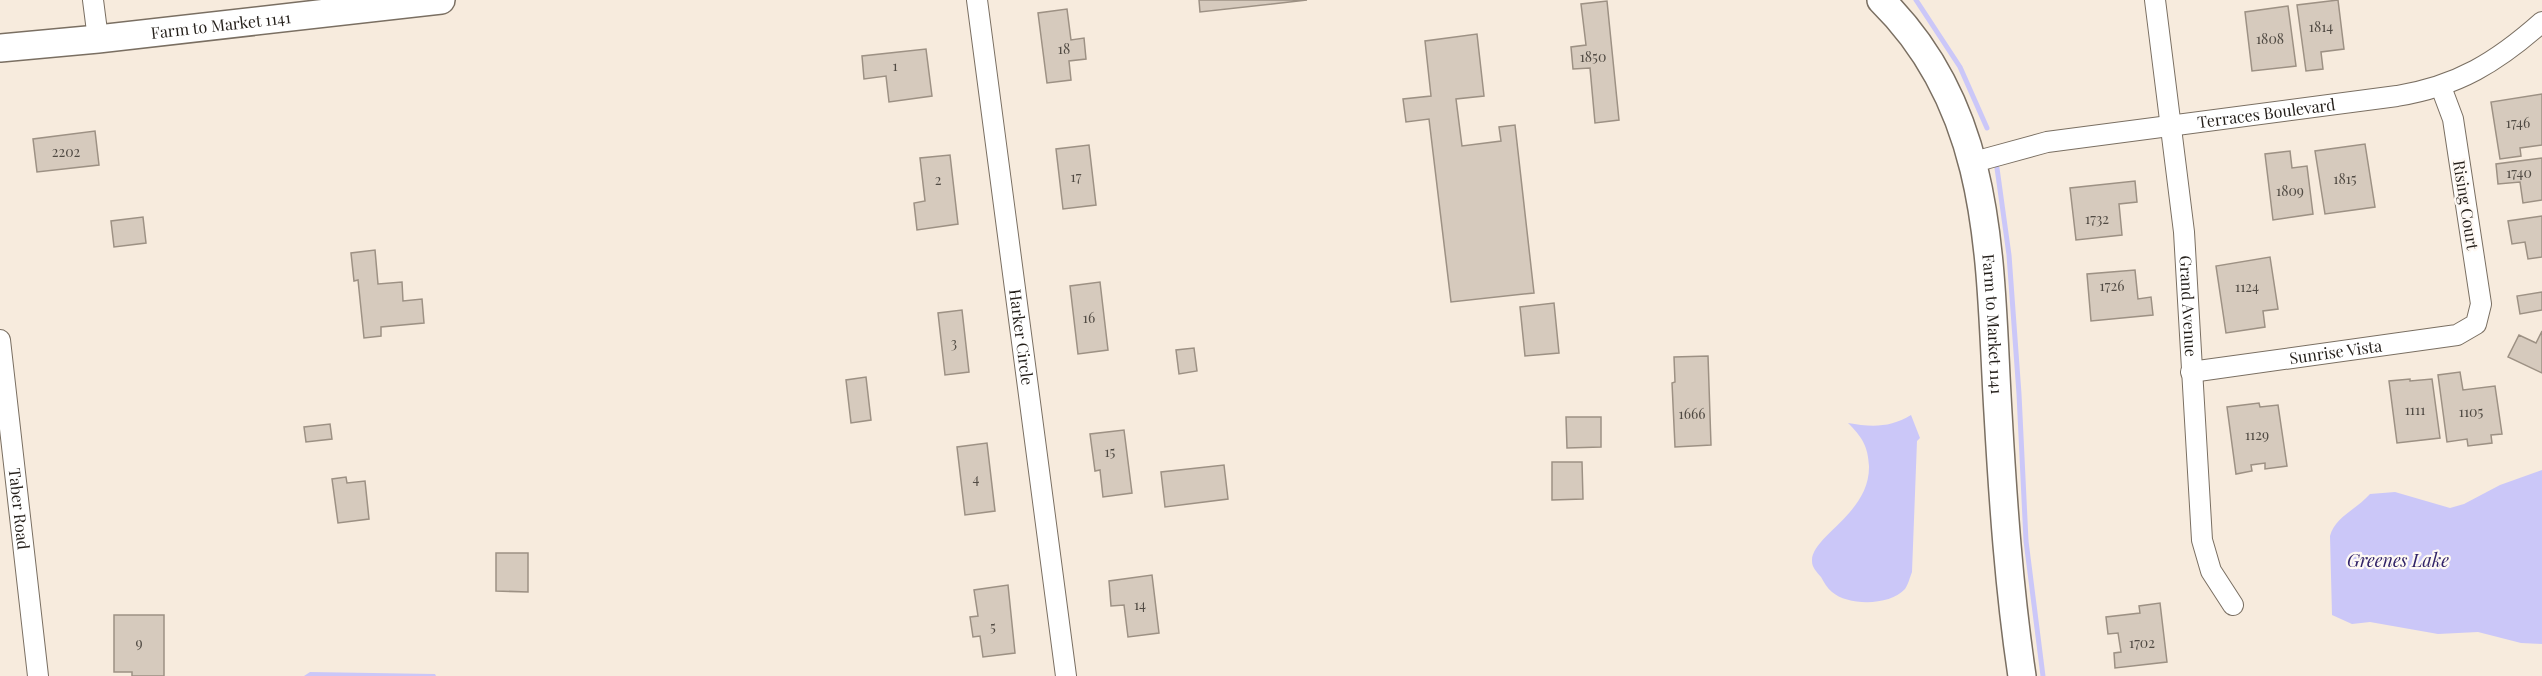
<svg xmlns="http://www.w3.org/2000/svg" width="2542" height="676" viewBox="0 0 2542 676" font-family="'Playfair Display',serif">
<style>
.water{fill:#cbc7f8}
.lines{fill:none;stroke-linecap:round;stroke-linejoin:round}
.stream{stroke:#cbc7f8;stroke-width:5}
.building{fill:#d6cabd;stroke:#9d9184;stroke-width:1.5}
.street-casing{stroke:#7a6f62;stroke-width:22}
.secondary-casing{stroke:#7a6f62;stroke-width:30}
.street{stroke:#fff;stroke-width:20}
.secondary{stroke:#fff;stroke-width:27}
.labels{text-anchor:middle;stroke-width:4.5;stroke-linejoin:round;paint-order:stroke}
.number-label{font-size:14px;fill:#504a43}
.street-label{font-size:16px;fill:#241f1a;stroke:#fef9f4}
.water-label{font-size:18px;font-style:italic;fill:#322468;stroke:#fef9f4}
</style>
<rect width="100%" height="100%" fill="#f7ebdd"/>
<path class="water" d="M1911 415 1920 438 1917 441 1912 572C1910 577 1908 585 1905 589 1890 606 1848 606 1832 592 1827 588 1824 582 1821 577 1817 572 1812 568 1812 561 1811 536 1870 514 1869 466 1868 446 1862 437 1848 423 1871 427 1890 428 1911 415Z
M2542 470V644L2521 643 2478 632 2438 634 2370 622 2352 624 2332 615 2330 536C2335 517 2357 509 2370 494L2395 492 2450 508 2464 504 2500 485Z
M310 672 435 674 436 676H304Z"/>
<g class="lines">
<path class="stream" d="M1916 0 1960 67 1987 128
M1997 168 2009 255 2019 394 2026 541 2043 676"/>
</g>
<path class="building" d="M1199 0H1307L1200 12Z
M2338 0 2344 49 2321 52 2323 69 2306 71 2297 5Z
M1607 1 1619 120 1595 123 1590 68 1573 69 1571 47 1586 45 1581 4Z
M2288 6 2296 66 2252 71 2245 12Z
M1067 9 1071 40 1084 38 1086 59 1069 61 1071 80 1047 83 1038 13Z
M1477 34 1484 96 1456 99 1462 146 1501 141 1499 127 1515 125 1534 293 1451 302 1429 119 1406 122 1403 99 1431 96 1425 41Z
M926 49 932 96 889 102 886 76 864 79 862 56Z
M2542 94V145L2520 148 2521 156 2500 159 2491 102Z
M95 131 99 165 37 172 33 139Z
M2365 144 2375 207 2325 214 2315 151Z
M1089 145 1096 205 1063 209 1056 149Z
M2290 151 2292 168 2307 166 2313 214 2273 220 2265 154Z
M950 155 958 224 917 230 914 203 925 201 920 158Z
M2542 158V200L2523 203 2520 182 2498 184 2496 164Z
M2135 181 2137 202 2119 204 2122 235 2076 240 2070 188Z
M2542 216V257L2528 259 2525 242 2512 244 2508 221Z
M143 217 146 243 114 247 111 221Z
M375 250 378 284 402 282 403 301 422 299 424 323 381 327V336L364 338 358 280 354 281 351 253Z
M2270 257 2278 309 2263 311 2265 327 2226 333 2216 266Z
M2135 270 2138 299 2151 297 2153 315 2091 321 2087 274Z
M1100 282 1108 350 1078 354 1070 286Z
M2542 292V310L2520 314 2517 296Z
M1554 303 1559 353 1525 356 1520 307Z
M962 310 969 372 945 375 938 313Z
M2542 331V373L2508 357 2519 335 2536 343Z
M1194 348 1197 371 1179 374 1176 350Z
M1708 356 1711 445 1675 447 1672 383 1675 382 1674 357Z
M2460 372 2463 390 2495 386 2502 434 2491 435 2492 443 2468 446 2467 439 2447 442 2438 375Z
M866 377 871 420 851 423 846 380Z
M2410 379V381L2432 379 2440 438 2397 443 2389 381Z
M2259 403 2260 407 2278 405 2287 466 2265 469V463L2251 465 2252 471 2236 474 2227 407Z
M1566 417H1601V447L1567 448Z
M330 424 332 439 306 442 304 427Z
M1124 430 1132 493 1103 497 1100 470 1095 471 1090 434Z
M987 443 995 511 965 515 957 447Z
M1552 462H1582L1583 499 1552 500Z
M1224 465 1228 499 1165 507 1161 472Z
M346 477 347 483 365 481 369 519 338 523 332 479Z
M496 553H528V592L496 591Z
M1152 575 1159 633 1128 637 1124 605 1111 606 1109 581Z
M1008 585 1015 653 983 657 980 636 973 637 970 617 978 616 974 590Z
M2160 603 2167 662 2115 668 2114 653 2121 652 2118 633 2108 634 2106 617 2140 613 2139 606Z
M114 615H164V676H132V672H114Z"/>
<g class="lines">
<g class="street-casing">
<g id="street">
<path d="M93 0 98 39"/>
<path id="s1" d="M977 0 1066 676"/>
<path id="s2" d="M2155 0 2184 232 2202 540 2211 571 2233 605"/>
<path id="s3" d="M1974 162 2047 142 2397 96C2458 86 2497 62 2542 22"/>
<path id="s4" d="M0 340 38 676"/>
<path id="s5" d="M2191 372 2457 335 2476 324 2481 304 2453 119 2441 87"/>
</g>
</g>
<g class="secondary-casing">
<g id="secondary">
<path id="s6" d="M1881 0C1996 113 1989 265 1998 413 2003 501 2009 589 2022 676"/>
<path id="s7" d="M0 48 98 39 441 0"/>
</g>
</g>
<use href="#street" class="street"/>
<use href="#secondary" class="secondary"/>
</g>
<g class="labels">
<g class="number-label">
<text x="2321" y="32">1814</text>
<text x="2270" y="44">1808</text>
<text x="1064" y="54">18</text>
<text x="1593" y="62">1850</text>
<text x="895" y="71">1</text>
<text x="2518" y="128">1746</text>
<text x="66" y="157">2202</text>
<text x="2519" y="178">1740</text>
<text x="1076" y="182">17</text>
<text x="2345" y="184">1815</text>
<text x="938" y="185">2</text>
<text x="2290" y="196">1809</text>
<text x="2097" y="224">1732</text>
<text x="2112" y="291">1726</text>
<text x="2247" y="292">1124</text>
<text x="1089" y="323">16</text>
<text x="954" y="348">3</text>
<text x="2415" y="415">1111</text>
<text x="2471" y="417">1105</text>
<text x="1692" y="419">1666</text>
<text x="2257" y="440">1129</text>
<text x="1110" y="457">15</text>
<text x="976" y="484">4</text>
<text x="1140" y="610">14</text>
<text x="993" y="632">5</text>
<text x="139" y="648">9</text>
<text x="2142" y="648">1702</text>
</g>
<g class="street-label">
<text dy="6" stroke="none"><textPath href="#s7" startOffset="222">Farm to Market 1141</textPath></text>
<text dy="6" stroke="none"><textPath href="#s3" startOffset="297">Terraces Boulevard</textPath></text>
<text transform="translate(2466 205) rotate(81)" y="6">Rising Court</text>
<text dy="6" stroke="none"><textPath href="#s2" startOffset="308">Grand Avenue</textPath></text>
<text dy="6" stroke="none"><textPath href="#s6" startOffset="352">Farm to Market 1141</textPath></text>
<text dy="6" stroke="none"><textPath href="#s1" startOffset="340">Harker Circle</textPath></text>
<text dy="6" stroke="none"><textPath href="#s5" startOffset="146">Sunrise Vista</textPath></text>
<text dy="6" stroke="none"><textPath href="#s4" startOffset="170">Taber Road</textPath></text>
</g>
<g class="water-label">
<text x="2398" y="567">Greenes Lake</text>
</g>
</g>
</svg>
